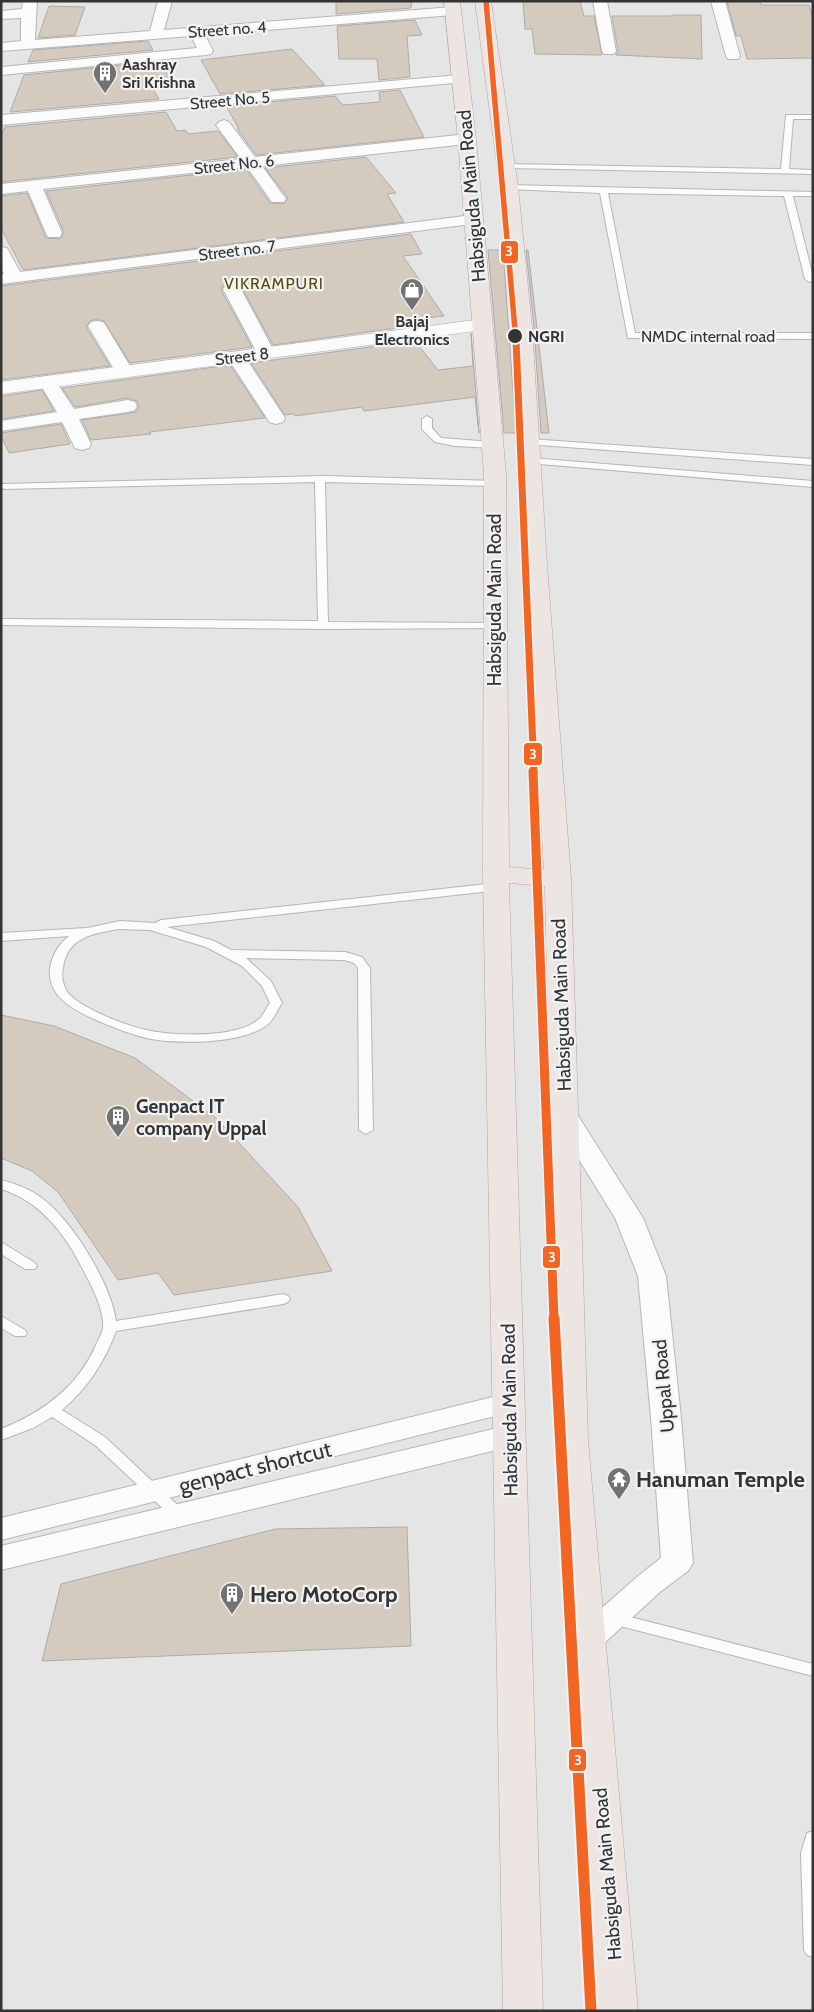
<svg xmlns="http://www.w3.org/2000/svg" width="814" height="2012" viewBox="0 0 814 2012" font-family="Cabin,sans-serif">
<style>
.building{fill:#d4cabe;stroke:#acacac}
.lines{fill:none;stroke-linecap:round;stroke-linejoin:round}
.service-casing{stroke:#b6b6b6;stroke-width:2}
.minor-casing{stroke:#b6b6b6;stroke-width:2}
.tertiary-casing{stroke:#b6b6b6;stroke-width:1}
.primary-casing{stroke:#b1a5a1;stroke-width:1}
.service{fill:#fbfbfb;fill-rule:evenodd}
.minor{fill:#fbfbfb;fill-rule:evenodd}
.tertiary{fill:#fbfbfb;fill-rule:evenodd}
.primary{fill:#ece5e2;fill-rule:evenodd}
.metro-1-far3-casing{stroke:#f1f2f4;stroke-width:8}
.metro-1-far2-casing{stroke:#f1f2f4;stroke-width:10}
.metro-1-far1-casing{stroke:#f1f2f4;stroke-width:12}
.metro-1-casing{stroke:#f1f2f4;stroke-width:15}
.metro-1-far3{stroke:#f26522;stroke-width:5.5}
.metro-1-far2{stroke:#f26522;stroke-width:7}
.metro-1-far1{stroke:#f26522;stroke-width:9}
.metro-1{stroke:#f26522;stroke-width:11}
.stop-dot{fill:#343435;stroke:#f1f2f4;stroke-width:2}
.labels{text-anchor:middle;stroke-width:4.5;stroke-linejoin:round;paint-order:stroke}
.far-street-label{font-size:16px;fill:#343435;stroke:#f1f2f4}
.far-poi-label{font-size:16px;font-weight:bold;fill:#343435;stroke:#f1f2f4;text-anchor:start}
.far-neighbourhood-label{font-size:16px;letter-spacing:1px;fill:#554907;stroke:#f1f2f4}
.far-stop-label{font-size:16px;font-weight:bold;fill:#343435;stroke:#f1f2f4;text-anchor:start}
.street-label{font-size:19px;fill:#343435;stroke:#f1f2f4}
.poi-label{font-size:19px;font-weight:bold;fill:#343435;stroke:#f1f2f4;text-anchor:start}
.near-street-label{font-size:22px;fill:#343435;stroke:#f1f2f4}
.near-poi-label{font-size:22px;font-weight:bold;fill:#343435;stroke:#f1f2f4;text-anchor:start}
.line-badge{stroke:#f1f2f4;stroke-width:2}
.badge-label{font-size:14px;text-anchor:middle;font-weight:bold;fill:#fff}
</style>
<rect width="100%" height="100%" fill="#e5e5e5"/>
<path class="building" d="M336 1H412L411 8 336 14Z
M523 1H580L584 16H594L602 55 535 54 532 29H525Z
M727 1H760L761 5H809L813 17V58L747 59 741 36H736Z
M49 6 85 7 75 35 38 38Z
M672 15H701L702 59 616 55 618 51 612 16H672Z
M415 20 422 35 407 36 410 77 379 80 377 59H339L337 26Z
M148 41 153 50 28 62 33 50Z
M292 49 325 85 220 94 201 60Z
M160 61 170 78 148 80 159 99 10 112 24 75Z
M400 90 424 137 256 155 237 129H239L226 106 335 96 343 105 380 102 379 92Z
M166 112 177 131 185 130 188 134 218 131 238 157 1 182V136L5 127Z
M366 157 396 193 387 194 404 222 23 270 1 228V196L27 193 46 238 60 239 64 232 46 191 246 169 270 203 284 204 288 198 265 168Z
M411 234 422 254 403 256 444 316 399 321 404 327 273 345 242 288 238 283 232 282 224 284 221 290 252 347 130 363 104 321 97 319 90 321 86 327 110 366 1 380V286Z
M488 250H503L516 433H504Z
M526 250H528L549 433H541L534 327Z
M471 333 479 433 475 397 364 411 362 407 295 416 293 414 285 415 251 363 415 341 438 370 473 366Z
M230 365 265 418 150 432 151 434 91 440 82 420 136 412 139 407 137 401 128 398 75 407 62 388Z
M42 390 54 411 1 419V396Z
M61 424 70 444 9 453 1 436V433Z
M1 1015 54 1026 135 1058 216 1118 298 1207 332 1271 174 1295 158 1273 118 1280 58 1192 32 1171 1 1158Z
M407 1527 411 1646 42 1661 61 1584 275 1529Z"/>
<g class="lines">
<g class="service-casing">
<path id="service" d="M786 115H813V119H793L789 169 813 170V174L505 168 501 166 505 164 781 169Z
M506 185 813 192V196H793L813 277 812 281 809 282 805 279 784 196 608 193 635 333H813V339L628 338 600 193 509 189H506Z
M427 416 432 419V428L441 438 493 442 498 445 493 448 455 446 435 442 422 429V419Z
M529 439 813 459V465L526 444 524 442Z
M531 458 813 481V487L528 463V459Z
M325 476 497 481V485L494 486 325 482 328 622 495 623 500 626 499 628 323 629 1 625V619L318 621 315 482 5 489 2 488 1 484Z
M496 883 502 887 500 890 167 927 214 941 231 950 345 952 362 957 370 968 373 1130 366 1134 359 1130 358 968 354 963 344 960 246 958 271 981 282 1003C277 1010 274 1020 267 1025 242 1044 181 1044 151 1039 132 1035 112 1027 94 1019 72 1009 47 996 50 968 52 955 59 944 69 936L1 941V933L87 928 120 921 155 923 161 920ZM120 929 150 930 206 947 242 966 262 986 270 1003C266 1008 264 1015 259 1019 238 1038 177 1036 151 1031 130 1027 83 1010 68 993 63 986 61 976 63 968 67 937 94 933 120 929Z
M1 1180C16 1184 31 1189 43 1199 73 1222 111 1284 116 1321L283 1294 288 1296 290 1299 288 1302 283 1304 116 1331C105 1361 87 1389 62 1410L105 1437 184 1511 187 1515 184 1519 179 1521 174 1519 95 1445 52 1417 33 1428 1 1440V1429C42 1413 78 1387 96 1345 98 1340 102 1334 103 1328 105 1306 84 1272 74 1253 57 1224 34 1199 1 1189Z
M1 1242 35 1263 37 1266 35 1269H25L1 1254Z
M1 1316 25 1330 27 1333 25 1336H15L1 1328Z
M611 1612 813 1664V1676L605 1622 603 1618 605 1614Z
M813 1831V1957L807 1955 804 1950 801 1853 807 1833Z"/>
</g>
<g class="minor-casing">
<path id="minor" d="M23 1H37L35 40 150 31 158 1H172L164 30 453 7 460 11 453 15 205 35 213 51 211 54 206 55 1 75V67L197 48 191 36 1 51V43L21 41V18L1 19V11L22 9Z
M593 1H607L616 51 614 54H604L602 51Z
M711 1H725L740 56 738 59H728L726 56Z
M459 75 464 76 466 79 464 82 1 125V115Z
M224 120 229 122 255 157 467 134 472 136 475 139 472 142 467 144 262 166 286 199 284 202H272L247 167 43 189 62 233 60 237H48L46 233 28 191 1 194V184L241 159 216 125 219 122Z
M473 215 479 217 481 220 479 223 1 284V274H4L1 268V247L7 248 20 272Z
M232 284 238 285 241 289 275 353 272 357 266 358 260 357 257 353 223 289 226 285Z
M97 321 103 322 106 326 133 371 130 375 124 376 118 375 115 371 88 326 91 322Z
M236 352 242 353 245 357 285 418 283 422 276 424 269 422 267 418 227 357 230 353Z
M47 376 53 377 74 409 128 400 135 402 137 406 135 410 128 412 79 419 91 444 89 448 82 450 75 448 62 422 1 431V421L57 412 38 381 41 377Z
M564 1106 573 1108 643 1218 666 1276 681 1418 693 1563 688 1571 660 1592 599 1648 588 1651 577 1648 572 1639 577 1630 638 1576 661 1558 651 1418 638 1276 615 1218 551 1114 555 1108Z
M509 1393 519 1396 524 1403 519 1410 1 1540V1518Z
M510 1425 521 1428 525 1436 521 1444 1 1570V1546Z"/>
</g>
<g class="tertiary-casing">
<path id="tertiary" d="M483 319 490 321 493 325 490 329 1 394V382Z"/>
</g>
<g class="primary-casing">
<path id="primary" d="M444 1H460L476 139 506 474 509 867 544 870 525 565 512 327 500 187 475 1H491L518 187 532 327 547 565 571 879 588 1440 638 2011H598L556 1440 545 886 509 883 543 2011H503L483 874 484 474 458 139Z"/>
</g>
<use href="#service" class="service"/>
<use href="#minor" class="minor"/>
<use href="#tertiary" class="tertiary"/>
<use href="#primary" class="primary"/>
<g class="metro-1-far3-casing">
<path id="metro-1-far3" d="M486 1 516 341"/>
</g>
<g class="metro-1-far2-casing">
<path id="metro-1-far2" d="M516 340 534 772"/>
</g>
<g class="metro-1-far1-casing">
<path id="metro-1-far1" d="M533 771 554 1319"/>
</g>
<g class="metro-1-casing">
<path id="metro-1" d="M554 1318 591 2011"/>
</g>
<use href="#metro-1-far3" class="metro-1-far3"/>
<use href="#metro-1-far2" class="metro-1-far2"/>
<use href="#metro-1-far1" class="metro-1-far1"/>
<use href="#metro-1" class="metro-1"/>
</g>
<defs>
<g id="building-pin" transform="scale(1.25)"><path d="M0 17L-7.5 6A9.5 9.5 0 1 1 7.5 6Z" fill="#727273" stroke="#f1f2f4"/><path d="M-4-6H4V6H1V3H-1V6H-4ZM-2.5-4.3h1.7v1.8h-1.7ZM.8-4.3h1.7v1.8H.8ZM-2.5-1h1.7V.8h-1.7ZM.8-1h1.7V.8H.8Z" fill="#fff"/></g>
<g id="shop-pin" transform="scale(1.25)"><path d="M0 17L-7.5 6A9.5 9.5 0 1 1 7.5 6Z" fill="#727273" stroke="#f1f2f4"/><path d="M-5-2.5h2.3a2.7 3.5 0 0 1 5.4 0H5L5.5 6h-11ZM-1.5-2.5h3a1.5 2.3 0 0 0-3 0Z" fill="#fff"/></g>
<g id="temple-pin" transform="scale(1.25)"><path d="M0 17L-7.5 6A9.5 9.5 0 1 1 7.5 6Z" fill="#727273" stroke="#f1f2f4"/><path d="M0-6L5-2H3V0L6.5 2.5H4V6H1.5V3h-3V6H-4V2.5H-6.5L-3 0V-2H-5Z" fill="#fff"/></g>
</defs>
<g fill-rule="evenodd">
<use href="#building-pin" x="105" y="73"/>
<use href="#shop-pin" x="412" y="290"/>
<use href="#building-pin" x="118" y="1117"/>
<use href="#temple-pin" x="619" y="1479"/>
<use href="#building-pin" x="232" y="1594"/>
</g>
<circle class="stop-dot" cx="515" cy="336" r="8"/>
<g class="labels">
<g class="far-street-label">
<text transform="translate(227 29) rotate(-4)" y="6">Street no. 4</text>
<text transform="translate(230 100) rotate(-5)" y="6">Street No. 5</text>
<text transform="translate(234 164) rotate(-6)" y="6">Street No. 6</text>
<text transform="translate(237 250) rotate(-7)" y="6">Street no. 7</text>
<text x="708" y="342">NMDC internal road</text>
<text transform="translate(242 356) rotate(-7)" y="6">Street 8</text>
</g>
<g class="far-poi-label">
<text x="122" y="70">Aashray<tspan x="122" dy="18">Sri Krishna</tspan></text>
<text x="412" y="327" text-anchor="middle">Bajaj<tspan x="412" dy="18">Electronics</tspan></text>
</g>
<g class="far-neighbourhood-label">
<text x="274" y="289">VIKRAMPURI</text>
</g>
<g class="far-stop-label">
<text x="528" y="342">NGRI</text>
</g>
<g class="street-label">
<text transform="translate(471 196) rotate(-95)" y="7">Habsiguda Main Road</text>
<text transform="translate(494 600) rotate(-90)" y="7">Habsiguda Main Road</text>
<text transform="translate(561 1005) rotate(-92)" y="7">Habsiguda Main Road</text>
<text transform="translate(663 1386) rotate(-95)" y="7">Uppal Road</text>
<text transform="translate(509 1410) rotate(-91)" y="7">Habsiguda Main Road</text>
<text transform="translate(607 1874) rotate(-95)" y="7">Habsiguda Main Road</text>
</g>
<g class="poi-label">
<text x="136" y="1113">Genpact IT<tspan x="136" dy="22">company Uppal</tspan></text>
</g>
<g class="near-street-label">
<text transform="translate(255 1467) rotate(-14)" y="8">genpact shortcut</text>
</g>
<g class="near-poi-label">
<text x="636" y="1487">Hanuman Temple</text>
<text x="250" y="1602">Hero MotoCorp</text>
</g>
</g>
<g class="line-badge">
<rect x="500" y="240" width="19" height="24" rx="5" fill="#f26522"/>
<rect x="523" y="742" width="20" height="24" rx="5" fill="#f26522"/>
<rect x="542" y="1245" width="19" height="24" rx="5" fill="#f26522"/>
<rect x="568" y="1748" width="19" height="24" rx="5" fill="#f26522"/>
</g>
<g class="badge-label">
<text x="509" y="256">3</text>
<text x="533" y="759">3</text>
<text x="552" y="1262">3</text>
<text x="578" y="1765">3</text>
</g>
<rect width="814" height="2012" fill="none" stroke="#343435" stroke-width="5"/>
</svg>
